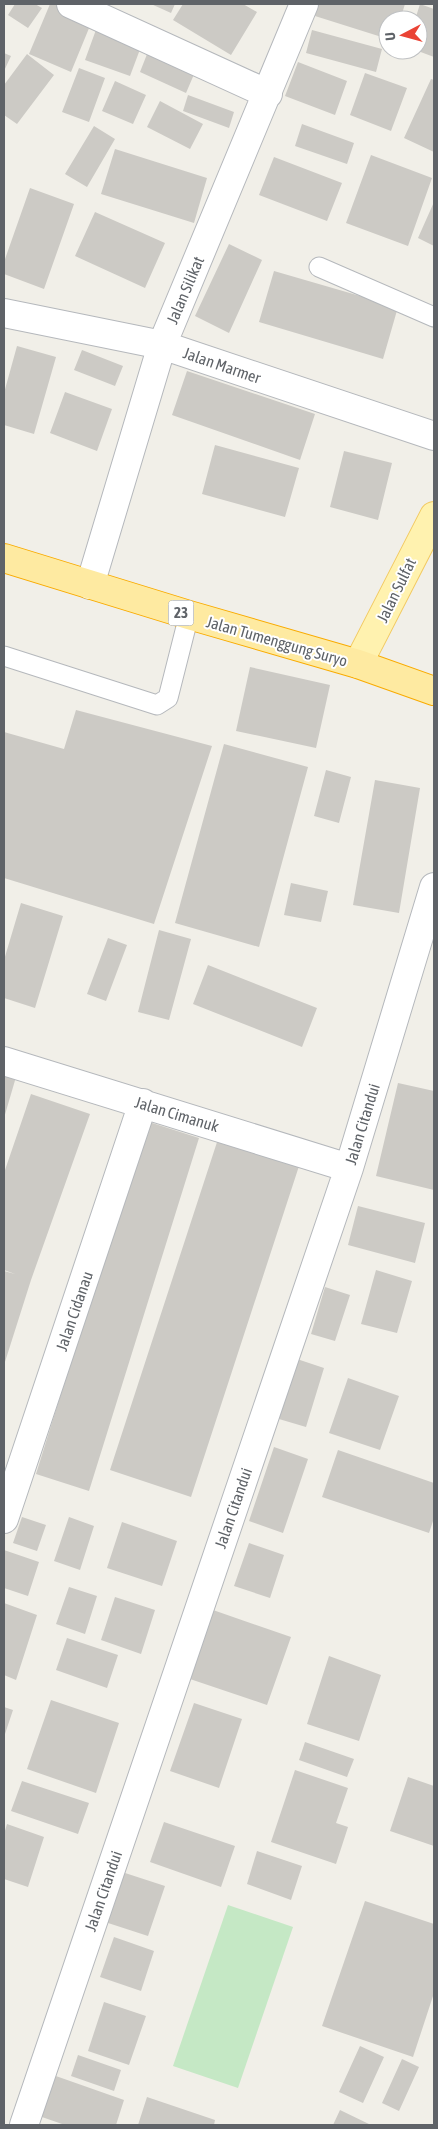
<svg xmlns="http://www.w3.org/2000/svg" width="438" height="2129" viewBox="0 0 438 2129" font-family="'Asap Condensed',sans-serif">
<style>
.green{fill:#c5e8c5}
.building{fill:#cccac5}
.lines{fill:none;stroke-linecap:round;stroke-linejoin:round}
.service-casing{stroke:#b5b8bc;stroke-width:21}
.minor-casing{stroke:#b5b8bc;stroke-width:30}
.primary-casing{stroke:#f2c960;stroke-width:30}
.trunk-casing{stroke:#f9ab00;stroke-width:30}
.service{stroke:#fff;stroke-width:19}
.minor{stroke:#fff;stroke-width:28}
.primary{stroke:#fff2af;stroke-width:28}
.trunk{stroke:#feeaa1;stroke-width:28}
.labels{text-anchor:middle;stroke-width:4;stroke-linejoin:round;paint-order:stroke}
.shield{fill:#fff;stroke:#8f9295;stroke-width:1}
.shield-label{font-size:15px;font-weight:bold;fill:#5f6368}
.street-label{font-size:16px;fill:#5f6368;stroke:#fff}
</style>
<rect width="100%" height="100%" fill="#f1efe8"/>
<path class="green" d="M228 1905 293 1927 238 2088 173 2066Z"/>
<path class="building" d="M15 4H35L42 8 28 28 8 15Z
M50 4H64L94 16 71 72 29 54Z
M151 4H175L171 13Z
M183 4H243L257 12 231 55 173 20Z
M318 4H405L400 20H388V39L315 16Z
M420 4 434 9V57L418 51V20H415Z
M97 27 142 44 130 76 85 60Z
M312 30 382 49 376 72 306 53Z
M151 44 198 65 186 93 140 72Z
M4 53 11 56 4 71Z
M27 54 54 75 17 124 4 115V85Z
M298 62 347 81 335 115 285 96Z
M79 68 105 78 89 122 62 112Z
M365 73 407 88 391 131 350 115Z
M431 79 434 80V152L404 138Z
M115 81 146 95 133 124 102 111Z
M188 95 234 112 229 128 183 111Z
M160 101 203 124 190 149 147 127Z
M302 124 354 143 347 164 295 146Z
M94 126 115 139 87 187 65 174Z
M115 149 207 178 194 223 101 194Z
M371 155 432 178 408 246 346 223Z
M274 157 342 183 327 221 259 195Z
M30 188 74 204 44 289 4 274V262Z
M434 202V246L418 238Z
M95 212 165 243 145 288 75 256Z
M229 244 262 260 229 333 195 316Z
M274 271 398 307 383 359 259 322Z
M17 346 56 357 34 434 4 425V393Z
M82 350 123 366 115 386 74 370Z
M187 371 315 414 300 460 172 415Z
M65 392 112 409 97 451 50 433Z
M215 445 299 468 285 517 202 494Z
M344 451 392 463 378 520 330 507Z
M250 667 330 685 316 748 236 731Z
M76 710 212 746 154 924 4 878V732L64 749Z
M224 744 308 767 259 947 175 923Z
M326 770 351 777 339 823 314 816Z
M375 780 420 788 399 913 353 905Z
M291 883 328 891 321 922 284 915Z
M21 903 63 916 35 1008 4 998V960Z
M159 930 191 939 169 1020 138 1012Z
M108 938 127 945 106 1001 87 994Z
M208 965 317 1008 302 1047 193 1004Z
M4 1073 16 1077 4 1118Z
M398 1083 434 1091V1190L376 1176Z
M31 1094 90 1114 31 1280 4 1365V1271L15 1274 4 1270V1173Z
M146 1121 199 1138 89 1491 36 1474Z
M219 1136 300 1163 191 1497 110 1470Z
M358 1206 425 1223 415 1263 348 1245Z
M376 1270 412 1281 397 1333 361 1324Z
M325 1287 350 1295 335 1341 311 1334Z
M297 1359 324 1368 306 1427 279 1419Z
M348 1378 399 1396 380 1450 329 1433Z
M274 1447 308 1459 283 1533 249 1521Z
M338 1450 434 1483V1518L429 1533 322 1497Z
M22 1517 46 1525 37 1551 13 1543Z
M69 1517 94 1526 80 1570 54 1561Z
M122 1522 177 1541 162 1586 107 1568Z
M249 1543 284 1555 270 1598 234 1586Z
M4 1550 39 1562 28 1596 4 1588Z
M69 1587 97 1596 85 1634 56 1624Z
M115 1597 155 1610 141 1654 101 1640Z
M4 1603 37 1615 16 1680 4 1675Z
M213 1610 291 1637 267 1705 190 1679Z
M67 1638 118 1655 107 1688 56 1670Z
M329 1656 381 1675 359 1741 307 1724Z
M51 1700 119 1723 96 1793 27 1769Z
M194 1703 242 1719 219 1788 170 1771Z
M4 1707 13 1710 4 1737Z
M305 1742 354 1759 347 1777 299 1760Z
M295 1770 348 1788 336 1823 348 1827 336 1864 271 1842Z
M408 1777 434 1786V1846L390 1831Z
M22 1781 89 1803 78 1834 11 1811Z
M164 1822 235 1846 221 1887 150 1862Z
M7 1824 44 1837 28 1887 4 1879V1834Z
M257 1851 302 1866 291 1900 247 1884Z
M122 1872 165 1886 148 1936 105 1922Z
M365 1901 434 1924V1993L413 2057 322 2026Z
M114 1937 154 1951 141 1991 100 1977Z
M104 2002 146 2016 129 2065 88 2051Z
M360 2046 384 2057 363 2103 339 2092Z
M78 2055 121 2070 114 2091 71 2076Z
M402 2059 419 2067 399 2111 382 2103Z
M53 2075 124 2100 116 2125H65L39 2116Z
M147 2097 215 2120 214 2125H138Z
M340 2110 371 2125H333Z"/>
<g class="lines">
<g class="service-casing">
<path id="service" d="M319 267 434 317
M4 656 157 705 168 698 189 615"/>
</g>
<g class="minor-casing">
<path id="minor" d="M71 4 268 94
M4 313 162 345 434 436
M90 585 162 345 304 4
M4 1061 349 1168
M4 1519 143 1103
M24 2125 349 1168 434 887"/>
</g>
<g class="primary-casing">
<path id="primary" d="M358 664 434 516"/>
</g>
<g class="trunk-casing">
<path id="trunk" d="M4 558 189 615 358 664 434 691"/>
</g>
<use href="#service" class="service"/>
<use href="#minor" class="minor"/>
<use href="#primary" class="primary"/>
<use href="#trunk" class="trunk"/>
</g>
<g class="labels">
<rect class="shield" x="168.5" y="600.5" width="25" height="25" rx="4"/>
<g class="shield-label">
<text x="181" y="618">23</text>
</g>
<g class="street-label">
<text transform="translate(185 290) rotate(-67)" y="6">Jalan Silikat</text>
<text transform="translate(222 365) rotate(19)" y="6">Jalan Marmer</text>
<text transform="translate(396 590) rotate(-64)" y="6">Jalan Sulfat</text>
<text transform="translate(277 641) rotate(16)" y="6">Jalan Tumenggung Suryo</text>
<text transform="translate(177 1114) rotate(17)" y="6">Jalan Cimanuk</text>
<text transform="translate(362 1124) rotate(-73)" y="6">Jalan Citandui</text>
<text transform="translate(74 1311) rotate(-71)" y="6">Jalan Cidanau</text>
<text transform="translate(233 1508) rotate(-71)" y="6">Jalan Citandui</text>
<text transform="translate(103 1891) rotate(-71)" y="6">Jalan Citandui</text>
</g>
</g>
<rect width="438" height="2129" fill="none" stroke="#5f6368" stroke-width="10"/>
<g transform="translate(403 35) rotate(264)"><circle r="24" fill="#ffffff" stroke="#bfc1c3"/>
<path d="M0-4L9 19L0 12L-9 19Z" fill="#ea4335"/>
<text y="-8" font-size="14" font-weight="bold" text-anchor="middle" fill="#5f6368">U</text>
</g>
</svg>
